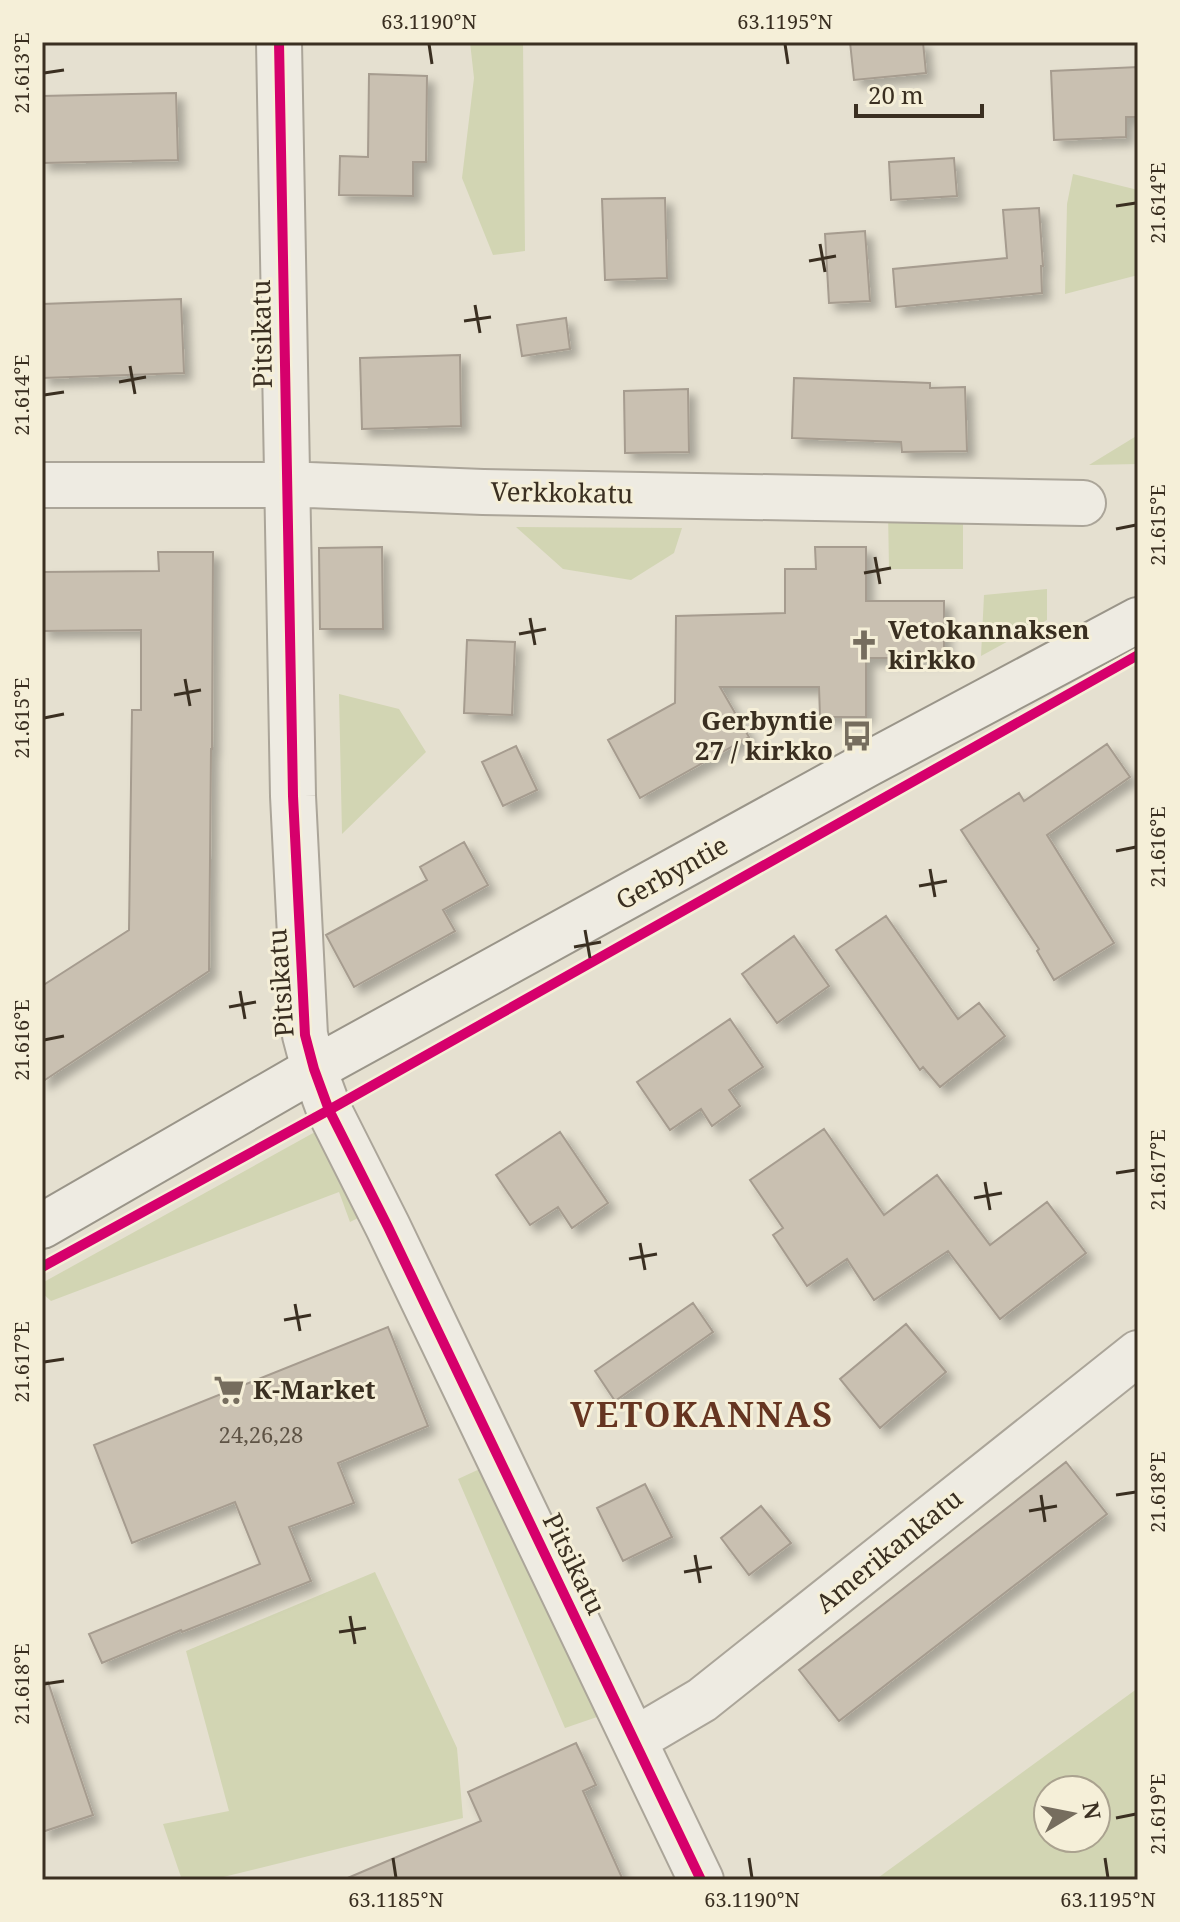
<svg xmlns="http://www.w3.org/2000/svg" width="1180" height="1922" viewBox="0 0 1180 1922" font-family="'Noto Serif',serif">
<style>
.green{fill:#d2d5b3;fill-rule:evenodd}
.building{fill:#c9c0b1;stroke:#a69c8f;stroke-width:2;filter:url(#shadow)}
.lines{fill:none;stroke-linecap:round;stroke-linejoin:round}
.street-casing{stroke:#aba599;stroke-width:48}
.secondary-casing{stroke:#9a9589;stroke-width:48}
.street{stroke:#eeebe2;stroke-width:44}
.secondary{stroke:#eeebe2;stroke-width:44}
.cycleway-casing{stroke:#f5efd8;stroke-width:15}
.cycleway{stroke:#d6006c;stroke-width:10}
.ticks{fill:none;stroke:#3a2f21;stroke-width:3}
.labels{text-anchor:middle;stroke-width:6;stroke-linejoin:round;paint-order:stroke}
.number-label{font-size:22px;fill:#5e5345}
.street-label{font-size:26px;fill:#3a2f21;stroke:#f5efd8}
.poi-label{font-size:26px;font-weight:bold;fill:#3a2f21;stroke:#f5efd8;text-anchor:start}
.district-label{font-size:34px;font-weight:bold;letter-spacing:2px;fill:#663521;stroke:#f5efd8}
.neatline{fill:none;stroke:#3a2f21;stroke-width:3}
.ticks-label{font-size:20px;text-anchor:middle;fill:#3a2f21}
</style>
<defs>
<filter id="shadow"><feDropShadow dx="7" dy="7" stdDeviation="4" flood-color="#0004"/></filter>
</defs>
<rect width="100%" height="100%" fill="#e5e0d0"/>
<path class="green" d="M470 42H523L525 251 493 255 462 178 474 78Z
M1073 174 1138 190V275L1065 294 1067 204Z
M1138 435V464L1089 465Z
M963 510V569H889L888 511Z
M516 527 682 528 674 553 631 580 563 569Z
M1047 589V620L981 656 984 595Z
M339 694 399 709 426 752 342 834Z
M315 1132 333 1147 366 1214 350 1222 339 1192 51 1301 42 1293V1283Z
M484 1467 597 1717 565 1728 458 1479Z
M375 1572 457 1748 463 1818 211 1880H182L163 1824 229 1811 186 1651Z
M1138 1688V1880H875ZM1048 1790H1096V1838H1048Z"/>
<path class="building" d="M850 42H923L926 73 854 80Z
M1138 67V117H1126V137L1054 140 1051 71Z
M369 74 427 76 426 162H413V196L339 195 340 156 368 157Z
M176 93 178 160 42 163V96Z
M954 158 957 196 891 200 889 162Z
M665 198 667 278 605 280 602 199Z
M1039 208 1043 266H1041L1042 293 896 307 893 269 1007 258 1003 210Z
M865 231 870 301 829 303 825 234Z
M181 299 184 373 42 378V304Z
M566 318 570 349 522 356 517 325Z
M460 355 461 426 362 429 360 358Z
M794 378 930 383V388L965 387 967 451 902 452 901 442 792 438Z
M688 389 689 452 625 453 624 391Z
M382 547 383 629H320L319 548Z
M815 547H866V601H944V658H866V717H820L819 687H720L749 737 640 798 608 740 675 703 676 616 785 613V569H816Z
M158 552H213L212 749H211L209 971 42 1082V986L129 930 132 710H141V630L42 631V572L159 571Z
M467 640 515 642 512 715 464 713Z
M1107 744 1130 777 1047 835 1114 943 1054 980 1037 951 1039 949 961 830 1019 793 1024 801Z
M516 746 537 790 503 806 482 762Z
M464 842 488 885 443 910 455 931 354 987 326 935 427 880 420 867Z
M886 916 958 1019 979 1003 1005 1036 940 1087 923 1067 920 1070 836 950Z
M794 936 829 986 777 1023 742 974Z
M730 1019 763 1067 729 1090 740 1106 712 1126 701 1109 670 1130 637 1082Z
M824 1129 884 1215 937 1175 990 1245 1047 1202 1086 1253 1000 1319 948 1251 874 1300 847 1259 807 1286 773 1235 783 1228 750 1180Z
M560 1132 608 1203 572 1228 558 1207 530 1225 496 1175Z
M693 1303 713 1332 615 1401 595 1371Z
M906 1324 946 1372 880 1428 840 1379Z
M388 1327 428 1426 338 1463 354 1503 289 1527 311 1581 182 1632 181 1630 102 1663 89 1634 260 1564 235 1502 132 1543 94 1445Z
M1066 1462 1107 1514 839 1721 799 1670Z
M645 1484 672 1537 623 1561 597 1508Z
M761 1506 791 1543 749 1575 721 1538Z
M48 1682 93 1815 42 1832V1683Z
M576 1743 596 1785 583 1791 623 1880H343L481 1821 468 1792Z"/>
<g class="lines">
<g class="street-casing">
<path id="street" d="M279 42 293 796 305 1035 314 1069 329 1110 388 1227 701 1880
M42 485H309L483 492 1083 503
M634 1740 702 1700 1138 1353"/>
</g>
<g class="secondary-casing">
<path id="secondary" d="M42 1226 314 1069 868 764 1138 620"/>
</g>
<use href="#street" class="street"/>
<use href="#secondary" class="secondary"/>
<g class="cycleway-casing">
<path id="cycleway" d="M279 42 293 796 305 1035 314 1069 329 1110 388 1227 701 1880
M42 1267 329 1110 1138 655"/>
</g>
<use href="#cycleway" class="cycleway"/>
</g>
<path class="ticks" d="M429 44 432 64M785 44 788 64M44 73 64 70M1116 206 1136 203M820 244 825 272M809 261 836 256M475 305 480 333M464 321 491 317M130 366 135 394M119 382 146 377M44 395 64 392M1116 529 1136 525M875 557 880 584M864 573 891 568M530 618 535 645M519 634 546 629M185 679 190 706M174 695 201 690M44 718 64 714M1116 851 1136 847M930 869 935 897M919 886 947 881M585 930 590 958M574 947 601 942M240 991 245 1019M229 1007 256 1002M44 1040 64 1036M1116 1173 1136 1170M985 1182 990 1210M974 1198 1002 1193M640 1243 645 1270M629 1259 657 1254M295 1304 300 1331M284 1320 311 1315M44 1362 64 1359M1041 1495 1045 1522M1116 1495 1136 1492M1029 1511 1057 1506M695 1555 700 1583M684 1572 712 1567M350 1616 355 1644M339 1632 366 1628M44 1684 64 1681M1116 1818 1136 1814M393 1858 396 1878M749 1858 752 1878M1105 1858 1108 1878"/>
<defs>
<g id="church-bare" transform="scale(2.4)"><path d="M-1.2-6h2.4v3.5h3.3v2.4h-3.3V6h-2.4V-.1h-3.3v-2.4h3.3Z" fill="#766d5e" stroke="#f5efd8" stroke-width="2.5" paint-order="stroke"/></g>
<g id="bus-bare" transform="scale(2.4)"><path d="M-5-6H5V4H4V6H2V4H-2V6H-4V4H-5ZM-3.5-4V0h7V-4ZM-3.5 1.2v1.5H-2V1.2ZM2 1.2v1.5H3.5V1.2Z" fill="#766d5e" stroke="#f5efd8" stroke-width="2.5" paint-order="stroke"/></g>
<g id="supermarket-bare" transform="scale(2.4)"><path d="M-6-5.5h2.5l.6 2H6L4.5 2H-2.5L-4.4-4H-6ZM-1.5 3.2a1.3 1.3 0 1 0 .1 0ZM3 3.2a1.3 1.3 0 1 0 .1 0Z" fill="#766d5e" stroke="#f5efd8" stroke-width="2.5" paint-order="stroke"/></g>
</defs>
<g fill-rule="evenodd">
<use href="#church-bare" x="864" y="645"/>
<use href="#bus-bare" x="857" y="736"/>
<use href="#supermarket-bare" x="229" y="1390"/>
</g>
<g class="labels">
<g class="number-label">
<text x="261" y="1443">24,26,28</text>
</g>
<g class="street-label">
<text transform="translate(262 334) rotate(-91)" y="9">Pitsikatu</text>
<text transform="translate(562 493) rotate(1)" y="9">Verkkokatu</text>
<text transform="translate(672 873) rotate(-29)" y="9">Gerbyntie</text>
<text transform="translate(281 983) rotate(-94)" y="9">Pitsikatu</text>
<text transform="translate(889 1551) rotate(-39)" y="9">Amerikankatu</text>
<text transform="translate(574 1564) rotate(64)" y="9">Pitsikatu</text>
</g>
<g class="poi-label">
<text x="888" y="639">Vetokannaksen<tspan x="888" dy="30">kirkko</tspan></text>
<text x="833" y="730" text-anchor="end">Gerbyntie<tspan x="833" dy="30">27 / kirkko</tspan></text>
<text x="253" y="1399">K-Market</text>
</g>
<g class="district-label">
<text x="702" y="1427">VETOKANNAS</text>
</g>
</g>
<rect width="1180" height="1922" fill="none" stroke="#f5efd8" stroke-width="88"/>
<g transform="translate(1072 1814) rotate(80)"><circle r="38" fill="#f5efd8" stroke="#aaa28f" stroke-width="2"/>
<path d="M0-6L14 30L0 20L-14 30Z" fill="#766d5e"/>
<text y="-12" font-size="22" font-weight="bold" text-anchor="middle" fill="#3a2f21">N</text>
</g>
<path d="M856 104v12h126v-12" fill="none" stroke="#3a2f21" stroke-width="4"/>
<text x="868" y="104" font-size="24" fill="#3a2f21" stroke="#f5efd8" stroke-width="6" paint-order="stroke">20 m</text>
<rect x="44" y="44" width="1092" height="1834" class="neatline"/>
<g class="ticks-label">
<text x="429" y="29">63.1190°N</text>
<text x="785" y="29">63.1195°N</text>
<text transform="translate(22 73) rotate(-90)" y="7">21.613°E</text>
<text transform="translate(1158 203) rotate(-90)" y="7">21.614°E</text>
<text transform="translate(22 395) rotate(-90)" y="7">21.614°E</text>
<text transform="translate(1158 525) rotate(-90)" y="7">21.615°E</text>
<text transform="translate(22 718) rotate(-90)" y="7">21.615°E</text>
<text transform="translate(1158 847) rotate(-90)" y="7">21.616°E</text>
<text transform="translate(22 1040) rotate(-90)" y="7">21.616°E</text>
<text transform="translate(1158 1170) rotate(-90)" y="7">21.617°E</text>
<text transform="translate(22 1362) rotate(-90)" y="7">21.617°E</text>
<text transform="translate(1158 1492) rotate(-90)" y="7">21.618°E</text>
<text transform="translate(22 1684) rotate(-90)" y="7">21.618°E</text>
<text transform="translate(1158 1814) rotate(-90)" y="7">21.619°E</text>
<text x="396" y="1907">63.1185°N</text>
<text x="752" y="1907">63.1190°N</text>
<text x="1108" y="1907">63.1195°N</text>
</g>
</svg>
